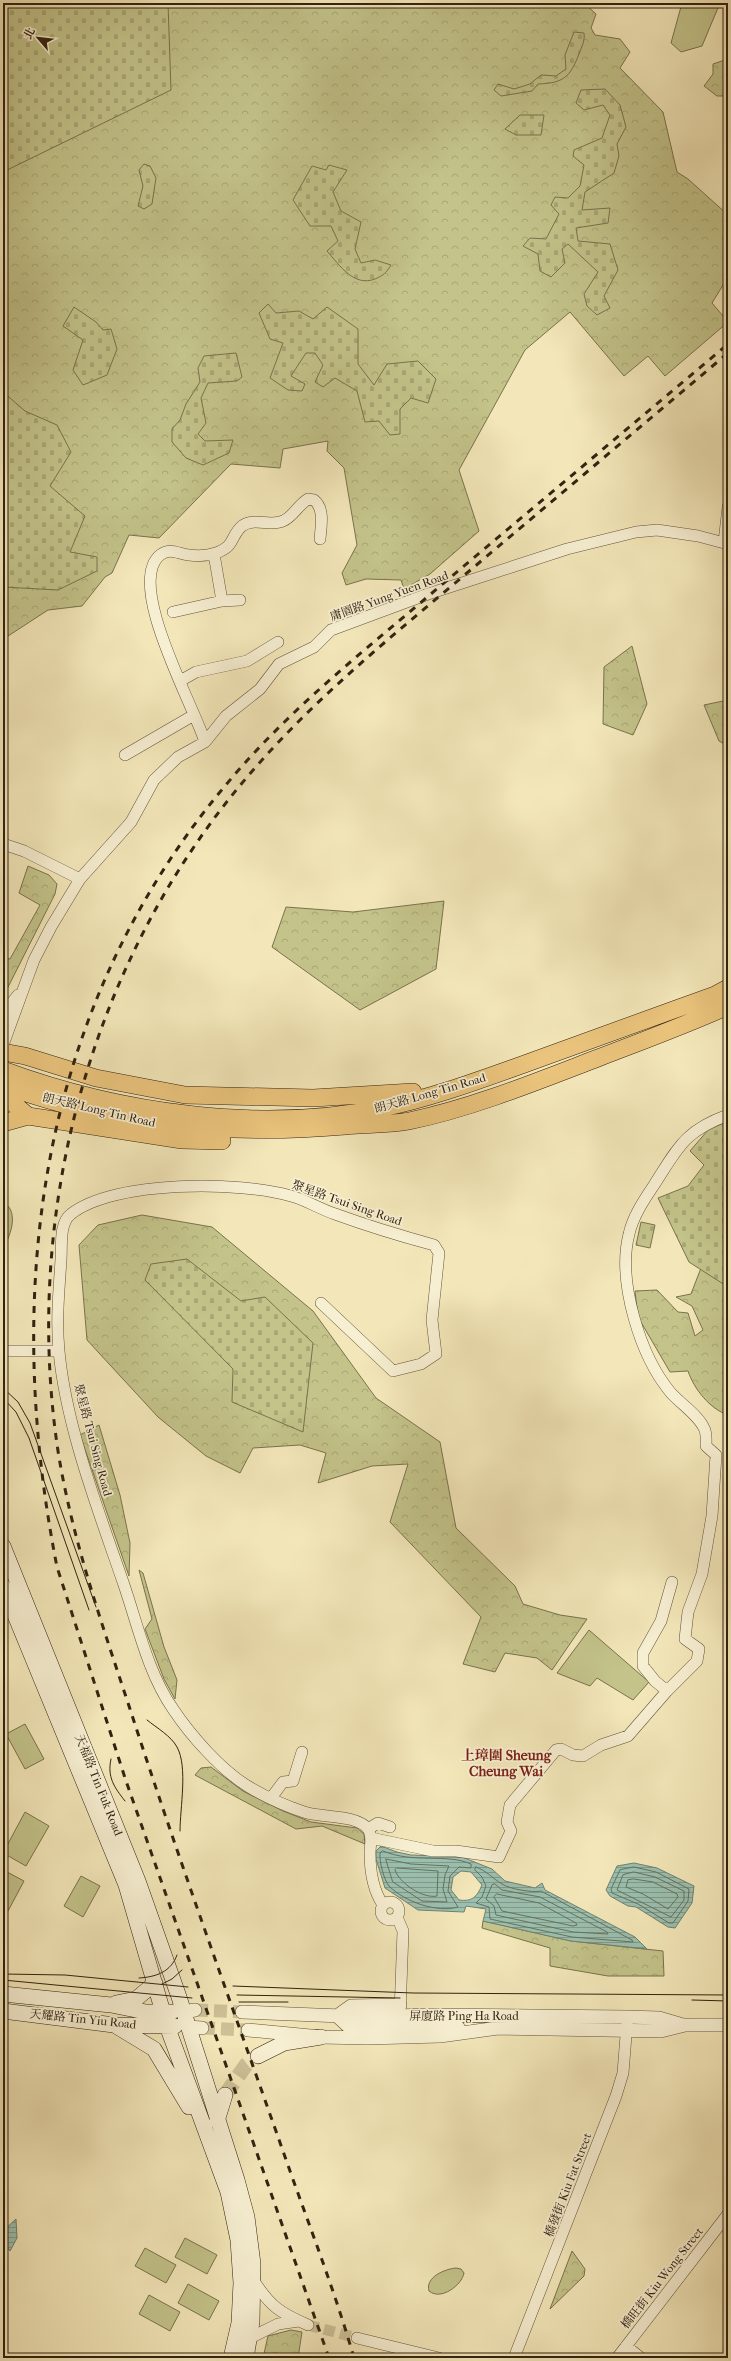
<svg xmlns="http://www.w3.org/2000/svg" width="731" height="2361" viewBox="0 0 731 2361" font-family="'IM FELL French Canon','Noto Serif TC',serif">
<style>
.green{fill:#c3c38a;stroke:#7a724d}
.forest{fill:url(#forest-crowns);stroke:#7a724d}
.cemetery{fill:url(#cemetery-stones);stroke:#7a724d}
.water{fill:url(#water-rules);stroke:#71816f;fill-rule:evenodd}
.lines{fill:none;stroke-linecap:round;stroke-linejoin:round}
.shore{stroke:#667160;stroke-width:1}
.minor-tunnel{stroke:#ccc097;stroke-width:11;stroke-dasharray:11 5.5;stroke-linecap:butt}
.tertiary-tunnel{stroke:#ccc097;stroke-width:13;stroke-dasharray:13 6;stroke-linecap:butt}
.secondary-tunnel{stroke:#ccc097;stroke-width:15;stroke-dasharray:15 8;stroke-linecap:butt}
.minor-casing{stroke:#62533a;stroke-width:12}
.tertiary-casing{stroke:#62533a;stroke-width:14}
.secondary-casing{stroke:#322210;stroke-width:16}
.primary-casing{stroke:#322210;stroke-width:18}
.minor{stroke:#f7efd2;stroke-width:11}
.tertiary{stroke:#f7efd2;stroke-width:13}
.secondary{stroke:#f7efd2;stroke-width:15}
.primary{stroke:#eac47c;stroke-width:17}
.tram{stroke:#322210;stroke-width:1}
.rail{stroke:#322210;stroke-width:3;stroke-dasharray:7 7;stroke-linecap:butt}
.labels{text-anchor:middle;stroke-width:3.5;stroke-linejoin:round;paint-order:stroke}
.street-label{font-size:12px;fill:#322210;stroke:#f7efd2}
.quarter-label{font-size:14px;font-weight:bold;fill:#7a1f14;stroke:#f7efd2}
</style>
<defs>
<pattern id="forest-crowns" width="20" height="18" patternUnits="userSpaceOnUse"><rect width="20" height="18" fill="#c3c38a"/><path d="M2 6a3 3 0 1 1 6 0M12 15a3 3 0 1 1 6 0" fill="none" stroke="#a8a776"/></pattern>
<pattern id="cemetery-stones" width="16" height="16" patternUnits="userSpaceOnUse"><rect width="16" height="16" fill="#c3c38a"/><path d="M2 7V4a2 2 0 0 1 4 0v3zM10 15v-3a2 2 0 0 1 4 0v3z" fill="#a8a776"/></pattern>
<pattern id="water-rules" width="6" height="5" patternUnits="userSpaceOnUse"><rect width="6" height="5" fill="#9bc0af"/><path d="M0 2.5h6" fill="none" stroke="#7f9c8d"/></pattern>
</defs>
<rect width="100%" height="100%" fill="#f3e7b9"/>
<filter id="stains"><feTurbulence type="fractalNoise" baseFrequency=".005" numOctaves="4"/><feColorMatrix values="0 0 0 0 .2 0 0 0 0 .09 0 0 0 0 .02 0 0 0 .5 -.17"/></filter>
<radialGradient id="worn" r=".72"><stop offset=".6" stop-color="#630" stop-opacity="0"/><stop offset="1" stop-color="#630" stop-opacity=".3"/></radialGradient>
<path class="green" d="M682 3H720L702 46 681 52 671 43Z
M3 1202C18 1210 12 1231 6 1243L3 1235Z
M589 1630 649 1682 633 1700 597 1678 590 1686 557 1673Z
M25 1724 44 1759 25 1769 6 1734Z
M25 1812 49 1826 26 1866 3 1853Z
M7 1872 24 1881 8 1911 3 1909V1880Z
M81 1876 100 1886 83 1917 64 1906Z
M185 2238 217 2255 207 2274 175 2257Z
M145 2248 176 2265 166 2283 135 2266Z
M456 2268 461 2269 464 2273C462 2285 441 2301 429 2291 425 2277 445 2269 456 2268Z
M188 2284 219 2301 209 2320 178 2303Z
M149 2295 180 2312 170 2331 139 2314Z"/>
<path class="forest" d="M3 3H575L577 6 585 4 596 14 591 28 595 35 620 39 630 52 620 68 663 112 677 172 688 179 728 215V277L712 303 728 322 665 376 648 356 624 376 570 312 525 350 459 470 479 531 430 574 404 589 401 580 366 579 346 585 342 573 357 545 344 468 327 451 328 441 283 449 280 468 231 464 159 538 129 535 112 573 105 577 82 606 48 610 8 636 3 634Z
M728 59V96H717L704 86 713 74V64Z
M632 646 647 704 633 735 603 724 604 667Z
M728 700V746L719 741 704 705Z
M28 866 49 875 57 884 55 894 3 997V958L10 959 40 905 19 893Z
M444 901 436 969 360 1010 272 947 286 907 353 912Z
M142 1215 212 1227 313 1311 376 1398 440 1442 456 1528 515 1586 523 1604 560 1615 587 1619 552 1670 537 1658 505 1653 495 1672 463 1664 481 1617 390 1522 408 1464 372 1466 318 1483 326 1453 300 1445 253 1448 240 1473 206 1456 158 1417 87 1340 79 1245 98 1225Z
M701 1268 728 1272V1415C710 1409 694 1389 688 1371L670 1372 638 1317 635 1291 657 1290 678 1312 688 1313 695 1336 703 1330 692 1306 676 1297 691 1294Z
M99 1425 120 1495 130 1543 129 1576 80 1435Z
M139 1570 143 1573 164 1647 177 1680 175 1699 164 1679 145 1629 152 1619Z
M211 1767 243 1791 283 1811 311 1822 357 1828 364 1834 365 1844 322 1826 296 1829 195 1775 201 1768Z
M483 1921 571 1941 663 1951 664 1976H608L550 1966V1948L482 1928Z
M572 2251 585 2269 584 2276 550 2309Z
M291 2330 302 2332 298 2358H263L268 2336Z"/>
<path class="cemetery" d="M3 3H168L171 90 3 172Z
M574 32 584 33C585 41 582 46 579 54 570 77 564 83 538 84L532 91 501 96 494 90 498 84 514 89 530 84 541 75 556 76 566 69 565 55Z
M605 89 620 105 626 127 617 144 619 156 614 173 585 192 582 210 610 208 608 223 576 228 578 241 610 244 618 270 604 296 610 308 597 315 587 306 584 294 598 272 568 244 562 249 565 263 551 277 540 271 538 254 523 246 530 238 546 239 559 214 551 205 555 197 568 198 580 186 584 165 573 156 574 150 602 138 610 115 603 105 584 110 576 103 581 90Z
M520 115H544L541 135H516L505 129Z
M144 164 150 166 156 178 152 204 144 209 138 206 143 186 139 170Z
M329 165 347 170 333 192 341 211 361 222 355 249 361 263 375 260 391 265C386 273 384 275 375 279 354 287 340 266 327 251L338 241 331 226H310L293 200 312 166 326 170Z
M268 304 276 313 299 311 313 319 327 307 358 329V364L374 385 387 364 418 361 436 379 428 403 411 398 400 409V434L390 435 379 421 365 422 357 391 335 378 323 387 315 382 323 365 315 353H306L291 376 305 384 302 391 288 390 270 378 283 343 270 339 259 313Z
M74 307 96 322 103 330 111 329 117 349 107 375 83 385 73 370 83 340 63 326Z
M236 353 242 377 237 381 208 383 201 398 206 423 198 434 205 441 233 440 229 453 203 465 186 458 172 442V429L180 420 186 404 200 382 198 368 204 356Z
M3 392 25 411 57 425 71 452 50 486 85 516 70 552 97 557V571L58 590 3 587Z
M728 1121V1287L689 1262 658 1198 688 1186 704 1165 690 1151 708 1130Z
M641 1222 655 1225 650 1248 636 1245Z
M187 1259 241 1301 265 1297 313 1343 303 1432 232 1402 233 1369 145 1280 151 1264Z"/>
<path class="water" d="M381 1846 397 1852 411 1855 462 1857 492 1869 505 1881 535 1888 542 1883 545 1890 635 1937 647 1949 571 1941 483 1921 486 1909 466 1906 464 1912 418 1910 385 1888 376 1859V1851ZM461 1871 471 1872 482 1885C477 1897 472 1902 459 1900L451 1890 453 1877Z
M634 1863 657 1868 694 1886 692 1903 675 1928 668 1927 636 1907 628 1906 610 1896 606 1890 617 1866Z
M16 2219 17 2238 10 2251 3 2243V2231Z"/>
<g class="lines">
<path class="shore" d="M383 1851C414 1864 446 1853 471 1864V1868L459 1867 450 1876 448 1891 458 1907C437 1913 405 1902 389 1886 384 1880 379 1861 380 1853Z
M386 1859 411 1864 449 1866 445 1875 443 1889 447 1902 422 1901 393 1882Z
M476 1867C487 1871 492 1878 502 1884 510 1889 532 1893 541 1891L632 1940 633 1942 572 1937 490 1919 489 1907 476 1903 482 1897 486 1886 482 1877 475 1870Z
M634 1867 656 1872 689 1889 688 1901 673 1923H669L638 1904 612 1893 611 1889 620 1870Z
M397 1868 438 1871 437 1896C423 1899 399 1883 395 1870Z
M634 1872 655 1877 684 1891V1900L671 1917 617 1890 623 1875Z
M634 1879 653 1882 677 1894 678 1897 668 1909 643 1894 626 1887 628 1880Z
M495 1884 502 1890 540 1897 607 1932 608 1934 573 1932 496 1915 494 1906 486 1899 492 1885Z
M497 1894 539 1903 576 1923 577 1925 573 1926 502 1911 494 1897Z"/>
<path class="minor-tunnel" d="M308 2325 357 2338"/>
<path class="tertiary-tunnel" d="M195 2010 242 2012
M202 2028 248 2030"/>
<path class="secondary-tunnel" d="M225 2095 246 2065 258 2056"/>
<g class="minor-casing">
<path id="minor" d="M724 542 728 507
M214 554 222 601
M173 612 222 601 240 600
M180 681 196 672 247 661 278 642
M205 742C194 706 125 584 160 555 171 547 178 554 189 555 197 556 207 556 216 553 236 546 230 536 242 526 254 517 270 527 283 521 293 517 298 505 308 499L314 500C325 509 321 526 320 539
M125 755 194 715
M3 844 24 851 80 879
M3 1013 18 995
M3 1045 34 960 51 927 80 879 131 822 154 780 178 757 205 742 226 716 260 689 279 664 314 647 331 630 428 594 567 549 636 532 657 530 698 536 728 544
M321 1303 393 1371 421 1364 436 1354 432 1320 439 1253 434 1245C401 1236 368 1226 335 1214 320 1209 306 1200 291 1196 240 1181 114 1180 71 1214 59 1223 62 1246 61 1260 59 1290 56 1320 59 1351 66 1427 99 1512 124 1585 138 1626 148 1673 173 1709 191 1736 221 1770 249 1787 266 1797 286 1806 304 1812 321 1818 357 1814 368 1829 373 1836 370 1845 370 1853 370 1871 373 1890 383 1905
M3 1351H59
M667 1691 655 1681 643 1666V1653L661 1621 672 1582
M271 1798 283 1782 293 1781 302 1752
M368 1829 378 1823 390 1827
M371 1838 433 1851H456L499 1857 511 1831 507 1822 510 1805 556 1750 561 1749 573 1755 583 1756 601 1745 628 1736 667 1691 697 1661 699 1649 685 1639 688 1612 702 1574 712 1516 716 1455 706 1446C706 1441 707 1433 704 1428 698 1415 681 1404 671 1393 640 1356 617 1281 629 1234 633 1216 644 1200 654 1185 678 1148 684 1131 728 1115
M381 1911a9 9 0 1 1 18 0a9 9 0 1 1-18 0Z
M397 1917 403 1931 400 2013
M254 2281C270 2306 280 2313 308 2325
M250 2338 278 2324 299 2321
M357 2338 439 2358
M626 2346 641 2358
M514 2358 616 2096 623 2073 627 2023
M617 2358 728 2214"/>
</g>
<g class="tertiary-casing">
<path id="tertiary" d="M400 2005 351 2006 337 2016 349 2027H400L411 2037
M183 2012 195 2010
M242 2012 367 2017 427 2015 627 2017 659 2018 683 2025
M401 2019 409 2027H458
M188 2027 202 2028
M248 2030 321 2037 367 2038 440 2036 498 2028 661 2031 685 2025H728"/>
</g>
<g class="secondary-casing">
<path id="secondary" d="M3 1546 138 1881 179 1997 237 2180 247 2217 253 2264 252 2322 246 2358
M3 1586 126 1885 167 2026 228 2192 238 2240 241 2283 239 2323 231 2358
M3 1994 111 2005 146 2012H172
M116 2003 136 1999 155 1983
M3 2011 114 2025 175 2026
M116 2026 154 2049 189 2107
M258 2056 284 2043 321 2037
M217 2121 225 2095"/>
</g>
<g class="primary-casing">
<path id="primary" d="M3 1052 25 1056 96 1078 185 1095 313 1098 413 1092
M3 1070C119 1113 260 1133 382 1108 432 1098 482 1079 530 1062 591 1040 653 1017 715 995L728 988
M3 1085C115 1126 227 1136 345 1126 366 1124 388 1125 409 1121 472 1108 538 1081 598 1058 642 1041 686 1025 728 1006
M3 1095 28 1116
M3 1123 28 1116 182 1140 222 1141"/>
</g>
<use href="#minor" class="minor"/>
<use href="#tertiary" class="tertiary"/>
<use href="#secondary" class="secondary"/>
<use href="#primary" class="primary"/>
<path class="tram" d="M3 1388 18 1402 30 1423 96 1607
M3 1398 16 1412 29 1438 89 1610
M147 1720C157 1728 171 1736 177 1747 188 1767 180 1808 180 1831
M111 1759C107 1777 114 1787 125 1801
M3 1974 65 1975 188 1987
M139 1978C156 1977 171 1972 177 1955
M3 1980 192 1998
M162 1984 172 1979 182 1970
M233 1986 413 1993 728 1995
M237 1995 400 1998
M692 2000 728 2001
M239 2002H288"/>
<path class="rail" d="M329 2358 126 1781 57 1567C0 1278 42 989 244 764 304 697 376 641 445 582 539 503 634 423 728 344
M354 2358C336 2295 312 2233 290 2171 236 2017 180 1864 130 1709 102 1624 72 1539 58 1451 22 1213 91 959 248 776 311 702 386 641 461 578 550 503 639 428 728 353"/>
</g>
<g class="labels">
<g class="street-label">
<text transform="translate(389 596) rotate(-20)" y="4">庸園路 Yung Yuen Road</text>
<text transform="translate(430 1093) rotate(-16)" y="4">朗天路 Long Tin Road</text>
<text transform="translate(99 1110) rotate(13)" y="4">朗天路 Long Tin Road</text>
<text transform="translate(347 1203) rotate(19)" y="4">聚星路 Tsui Sing Road</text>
<text transform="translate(93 1440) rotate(75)" y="4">聚星路 Tsui Sing Road</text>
<text transform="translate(99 1785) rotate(68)" y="4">天福路 Tin Fuk Road</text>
<text x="464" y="2020">屏廈路 Ping Ha Road</text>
<text transform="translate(83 2019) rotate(6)" y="4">天耀路 Tin Yiu Road</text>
<text transform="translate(568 2185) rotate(-69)" y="4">橋發街 Kiu Fat Street</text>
<text transform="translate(662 2278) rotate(-52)" y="4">橋旺街 Kiu Wong Street</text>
</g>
<g class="quarter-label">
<text x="506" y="1760">上璋圍 Sheung<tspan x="506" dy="16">Cheung Wai</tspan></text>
</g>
</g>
<rect width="731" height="2361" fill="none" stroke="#f3e7b9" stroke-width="16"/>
<rect x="4" y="4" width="723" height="2353" fill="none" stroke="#322210" stroke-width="2"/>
<rect x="8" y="8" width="715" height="2345" fill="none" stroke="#322210"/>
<g transform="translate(38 38) rotate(298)" stroke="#f7efd2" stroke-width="3" paint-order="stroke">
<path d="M0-3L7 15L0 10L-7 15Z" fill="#322210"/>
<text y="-6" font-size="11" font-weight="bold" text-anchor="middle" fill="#322210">北</text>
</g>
<rect width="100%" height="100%" filter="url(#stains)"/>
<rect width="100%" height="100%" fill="url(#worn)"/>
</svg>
